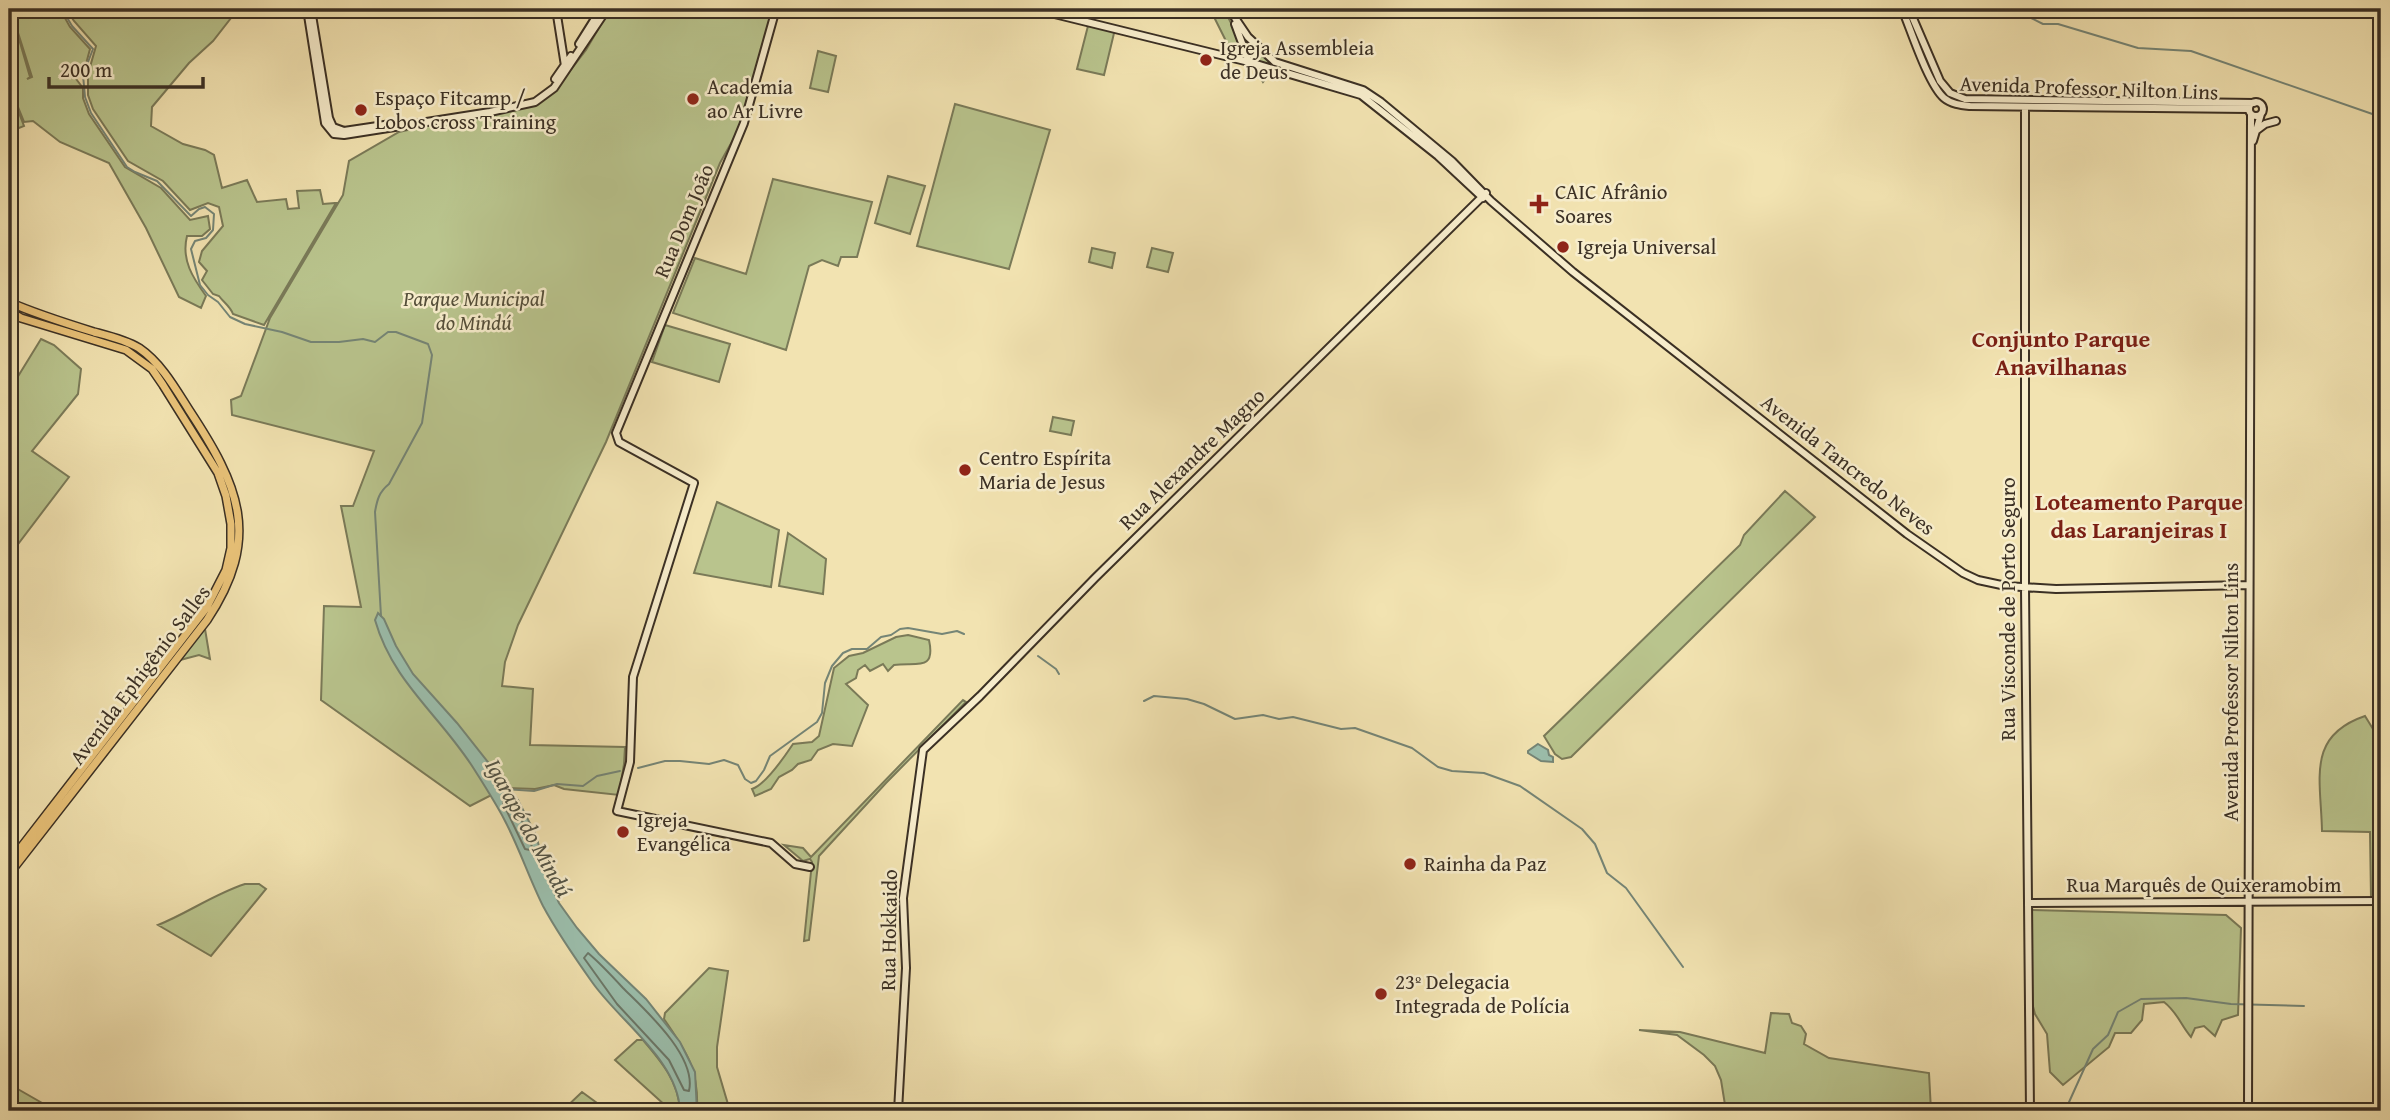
<svg xmlns="http://www.w3.org/2000/svg" width="2390" height="1120" viewBox="0 0 2390 1120" font-family="'Gentium Book Plus',serif">
<style>
.green{fill:#b9c48d;stroke:#7a7a58;stroke-width:2}
.water{fill:#9bbeac;stroke:#758576;stroke-width:2}
.lines{fill:none;stroke-linecap:round;stroke-linejoin:round}
.shore{stroke:#6b7768;stroke-width:2}
.stream{stroke:#758576;stroke-width:2}
.secondary-casing{stroke:#3b3024;stroke-width:10}
.primary-casing{stroke:#3b3024;stroke-width:10}
.secondary{stroke:#f7edcc;stroke-width:6}
.primary{stroke:#e9c278;stroke-width:7}
.poi-dot{fill:#8f2418;stroke:#f7edcc;stroke-width:2.5}
.labels{text-anchor:middle;stroke-width:5;stroke-linejoin:round;paint-order:stroke}
.poi-label{font-size:21px;fill:#3b3024;stroke:#f7edcc;text-anchor:start}
.street-label{font-size:21px;fill:#3b3024;stroke:#f7edcc}
.park-label{font-size:21px;font-style:italic;fill:#544e39;stroke:#f7edcc}
.water-label{font-size:23px;font-style:italic;fill:#535446;stroke:#f7edcc}
.quarter-label{font-size:24px;font-weight:bold;fill:#7a1f14;stroke:#f7edcc}
</style>
<rect width="100%" height="100%" fill="#f2e3b1"/>
<filter id="stains"><feTurbulence type="fractalNoise" baseFrequency=".00286" numOctaves="4"/><feColorMatrix values="0 0 0 0 .2 0 0 0 0 .09 0 0 0 0 .02 0 0 0 .5 -.17"/></filter>
<radialGradient id="worn" r=".72"><stop offset=".6" stop-color="#630" stop-opacity="0"/><stop offset="1" stop-color="#630" stop-opacity=".3"/></radialGradient>
<path class="green" d="M21 9H60L70 27 90 49 86 64 73 75 83 88V98L89 114 125 167 161 188 190 220 208 216 210 229 202 236H187C181 260 193 278 206 296L201 308 179 297 146 228 109 163 60 142 33 121 24 122 9 85V42L19 39 30 77 27 79 32 77 14 20 23 15Z
M66 9H238L213 41 189 63 152 107 151 126 183 144 205 150 214 155 222 188 247 180 257 202 286 199 288 209 299 208 297 191 320 190 323 204 336 203 264 325 233 314C230 306 224 303 219 296L213 294 202 280 207 271 199 262 202 251 223 226 219 207 208 203 190 210 163 181 128 161 93 109 88 95V74L96 46 74 21Z
M610 9H773L743 122 720 163 606 442 518 625 505 662 502 686 533 689 530 745 625 747 624 764 619 795 564 789 554 785 535 789 505 788 470 806 321 700 324 606 361 607 341 506H353L374 451 232 415 231 400 241 396 270 318 343 195 349 161 399 132 451 120 513 111 539 103 556 89 586 50Z
M1210 9H1224L1244 49 1255 48 1269 60 1270 74 1263 82 1260 77 1254 54 1231 51Z
M1089 22 1115 29 1104 75 1077 69Z
M818 51 836 56 828 92 810 88Z
M9 87 24 126 9 132Z
M955 104 1050 130 1009 269 917 246Z
M888 176 925 186 910 234 875 223Z
M773 179 872 202 857 257H841L838 266 822 260 809 266 786 350 673 313 695 258 746 274Z
M1092 248 1115 253 1112 268 1089 262Z
M1152 248 1173 253 1168 272 1147 267Z
M665 325 730 344 719 382 652 362Z
M41 339 54 345 81 369 78 394 32 451 69 477 9 556V391Z
M1053 417 1074 421 1071 435 1050 431Z
M1785 491 1815 517 1571 757 1562 759 1555 754 1544 736 1740 545 1744 535Z
M717 502 779 530 771 587 694 573Z
M788 533 826 559 823 594 779 586Z
M201 629H205L210 659 199 655 180 660Z
M908 635 929 640C936 672 916 662 894 665L888 671 883 664 870 671 865 665 858 670 856 678 846 684 868 705 852 746 833 744 818 750 811 760 798 764 792 770 779 777 771 789 755 796 752 789C765 785 785 756 793 744L812 742 819 736 834 668 849 656 863 653 896 637Z
M963 700 966 702 886 783 819 856 809 940 804 941 812 862 810 859 803 861 784 845 803 848 811 857Z
M2365 716 2381 742V897H2371L2370 832 2322 831C2321 779 2306 736 2365 716Z
M245 884H259L266 889 211 956 158 925C188 913 214 894 245 884Z
M2031 910 2226 915 2241 928 2238 1015 2222 1020 2215 1036 2204 1026 2195 1028 2191 1037C2180 1024 2178 1013 2164 1002L2144 1004 2142 1020 2131 1033H2115L2109 1047 2063 1085 2050 1072 2047 1034 2035 1014 2031 999Z
M709 968 728 971 717 1047V1067L730 1111H697C699 1070 687 1052 664 1019L665 1013Z
M1771 1013 1789 1014 1792 1023 1801 1026 1806 1034 1804 1044 1829 1058 1929 1073 1931 1111H1726L1721 1080 1715 1066 1704 1055 1677 1035 1639 1030 1680 1032 1765 1053Z
M637 1040H643C661 1061 679 1082 680 1111H665L667 1107 615 1060Z
M9 1084 56 1111H16L9 1107Z
M582 1092 608 1111H562Z"/>
<path class="water" d="M378 613 384 619 396 646 413 674 457 723 518 800 536 835 547 876 559 903 577 928 599 954 646 999 680 1042 695 1072 697 1111H680C678 1060 620 1022 592 982 575 958 557 932 543 906 529 878 519 847 504 819 495 802 484 785 474 769 440 715 393 683 375 620Z
M1538 744 1548 750 1549 755 1553 757V762L1541 761 1528 753V751Z"/>
<g class="lines">
<path class="shore" d="M507 798C519 810 527 831 532 847L530 850 525 849 503 803 504 799Z
M588 953C600 963 612 976 623 988 645 1010 697 1056 689 1091L684 1090 669 1060 617 1004 584 958Z"/>
<path class="stream" d="M62 9 72 26 93 49 83 75 85 97 91 113 127 167 135 172 157 181 191 216 199 209 205 207 214 214 213 230 206 238 195 241 191 249 200 285 208 295 218 302 230 317 245 324 282 332 311 342H339L363 339 375 342 388 332H396L428 344 432 355 422 423 389 484C379 492 377 500 375 512L381 616
M2024 9 2029 17 2043 24H2058L2138 48 2191 51 2381 117
M1038 656 1056 669 1059 674
M1144 701 1154 696 1187 699 1204 704 1235 719 1263 715 1279 719 1293 717 1341 729 1355 728 1412 748 1438 767 1452 771 1484 773 1520 786 1582 829 1595 844 1607 873 1626 888 1683 967
M638 768 665 761H680L709 764 724 760 738 765 745 779 751 783 756 781 764 770 770 756 817 722 822 713 825 683 832 666 843 653 852 649H867L881 637 891 635 900 629 908 628 942 634 957 631 964 634
M506 789 534 791 557 784 583 786 597 776 620 771
M2065 1111 2093 1049 2108 1035 2118 1012 2141 999 2186 998 2231 1004 2304 1006"/>
<g class="secondary-casing">
<path id="secondary" d="M307 9 325 123 334 134 344 135 490 112 535 102 554 88 607 9
M311 9 329 118 333 127 344 131 391 124
M556 9 565 66
M776 9 744 123 616 433 619 442 694 483 633 677 630 762 617 811 771 843 795 864 810 867
M1034 9 1249 62 1361 95 1438 156 1483 198
M1229 9 1248 37 1275 62 1363 90 1381 102 1452 161 1491 201 1573 272 1907 534 1963 573 1978 580 2006 586 2056 589 2248 585
M1902 9C1911 30 1928 84 1944 98 1951 104 1961 105 1970 106L2249 109
M1909 9 1940 81 1950 93 1965 99 2254 103
M1235 24 1249 62
M579 44 601 9
M555 79 571 56
M2249 109a7 7 0 1 1 14 0a7 7 0 1 1-14 0Z
M2025 107V588L2030 1111
M2257 130 2265 124 2276 121
M2253 141 2261 114
M2028 903 2381 901
M898 1111 906 968 903 898 923 750 980 696 1095 578 1486 193
M2248 1111 2251 114"/>
</g>
<g class="primary-casing">
<path id="primary" d="M9 302C36 314 65 323 94 332 109 336 126 340 139 348 161 363 175 388 189 410 239 486 262 537 207 620L9 874
M9 311 21 318 126 350 152 369 163 385 218 473 226 496 231 524V548L226 570 207 607 9 863"/>
</g>
<use href="#secondary" class="secondary"/>
<use href="#primary" class="primary"/>
</g>
<g class="poi-dot">
<circle cx="1206" cy="60" r="7"/>
<circle cx="693" cy="99" r="7"/>
<circle cx="361" cy="110" r="7"/>
<path d="M1535.5 193.5h7v7h7v7h-7v7h-7v-7h-7v-7h7z"/>
<circle cx="1563" cy="247" r="7"/>
<circle cx="965" cy="470" r="7"/>
<circle cx="623" cy="832" r="7"/>
<circle cx="1410" cy="864" r="7"/>
<circle cx="1381" cy="994" r="7"/>
</g>
<g class="labels">
<g class="poi-label">
<text x="1220" y="55">Igreja Assembleia<tspan x="1220" dy="24">de Deus</tspan></text>
<text x="707" y="94">Academia<tspan x="707" dy="24">ao Ar Livre</tspan></text>
<text x="375" y="105">Espaço Fitcamp /<tspan x="375" dy="24">Lobos cross Training</tspan></text>
<text x="1555" y="199">CAIC Afrânio<tspan x="1555" dy="24">Soares</tspan></text>
<text x="1577" y="254">Igreja Universal</text>
<text x="979" y="465">Centro Espírita<tspan x="979" dy="24">Maria de Jesus</tspan></text>
<text x="637" y="827">Igreja<tspan x="637" dy="24">Evangélica</tspan></text>
<text x="1424" y="871">Rainha da Paz</text>
<text x="1395" y="989">23º Delegacia<tspan x="1395" dy="24">Integrada de Polícia</tspan></text>
</g>
<g class="street-label">
<text transform="translate(2089 88) rotate(2)" y="7">Avenida Professor Nilton Lins</text>
<text transform="translate(684 221) rotate(-67)" y="7">Rua Dom João</text>
<text transform="translate(1192 459) rotate(-44)" y="7">Rua Alexandre Magno</text>
<text transform="translate(1848 465) rotate(38)" y="7">Avenida Tancredo Neves</text>
<text transform="translate(2008 609) rotate(-90)" y="7">Rua Visconde de Porto Seguro</text>
<text transform="translate(140 675) rotate(-53)" y="7">Avenida Ephigênio Salles</text>
<text transform="translate(2231 692) rotate(-90)" y="7">Avenida Professor Nilton Lins</text>
<text x="2204" y="892">Rua Marquês de Quixeramobim</text>
<text transform="translate(889 930) rotate(-89)" y="7">Rua Hokkaido</text>
</g>
<g class="park-label">
<text x="474" y="306">Parque Municipal<tspan x="474" dy="24">do Mindú</tspan></text>
</g>
<g class="water-label">
<text transform="translate(529 828) rotate(61)" y="8">Igarapé do Mindú</text>
</g>
<g class="quarter-label">
<text x="2061" y="347">Conjunto Parque<tspan x="2061" dy="28">Anavilhanas</tspan></text>
<text x="2139" y="510">Loteamento Parque<tspan x="2139" dy="28">das Laranjeiras I</tspan></text>
</g>
</g>
<rect width="2390" height="1120" fill="none" stroke="#f2e3b1" stroke-width="35"/>
<rect x="10" y="10" width="2369" height="1099" fill="none" stroke="#3b3024" stroke-width="3.5"/>
<rect x="18" y="18" width="2355" height="1085" fill="none" stroke="#3b3024" stroke-width="2"/>
<path d="M49 77v10h154v-10" fill="none" stroke="#3b3024" stroke-width="3.5"/>
<text x="60" y="77" font-size="21" fill="#3b3024" stroke="#f7edcc" stroke-width="5" paint-order="stroke">200 m</text>
<rect width="100%" height="100%" filter="url(#stains)"/>
<rect width="100%" height="100%" fill="url(#worn)"/>
</svg>
